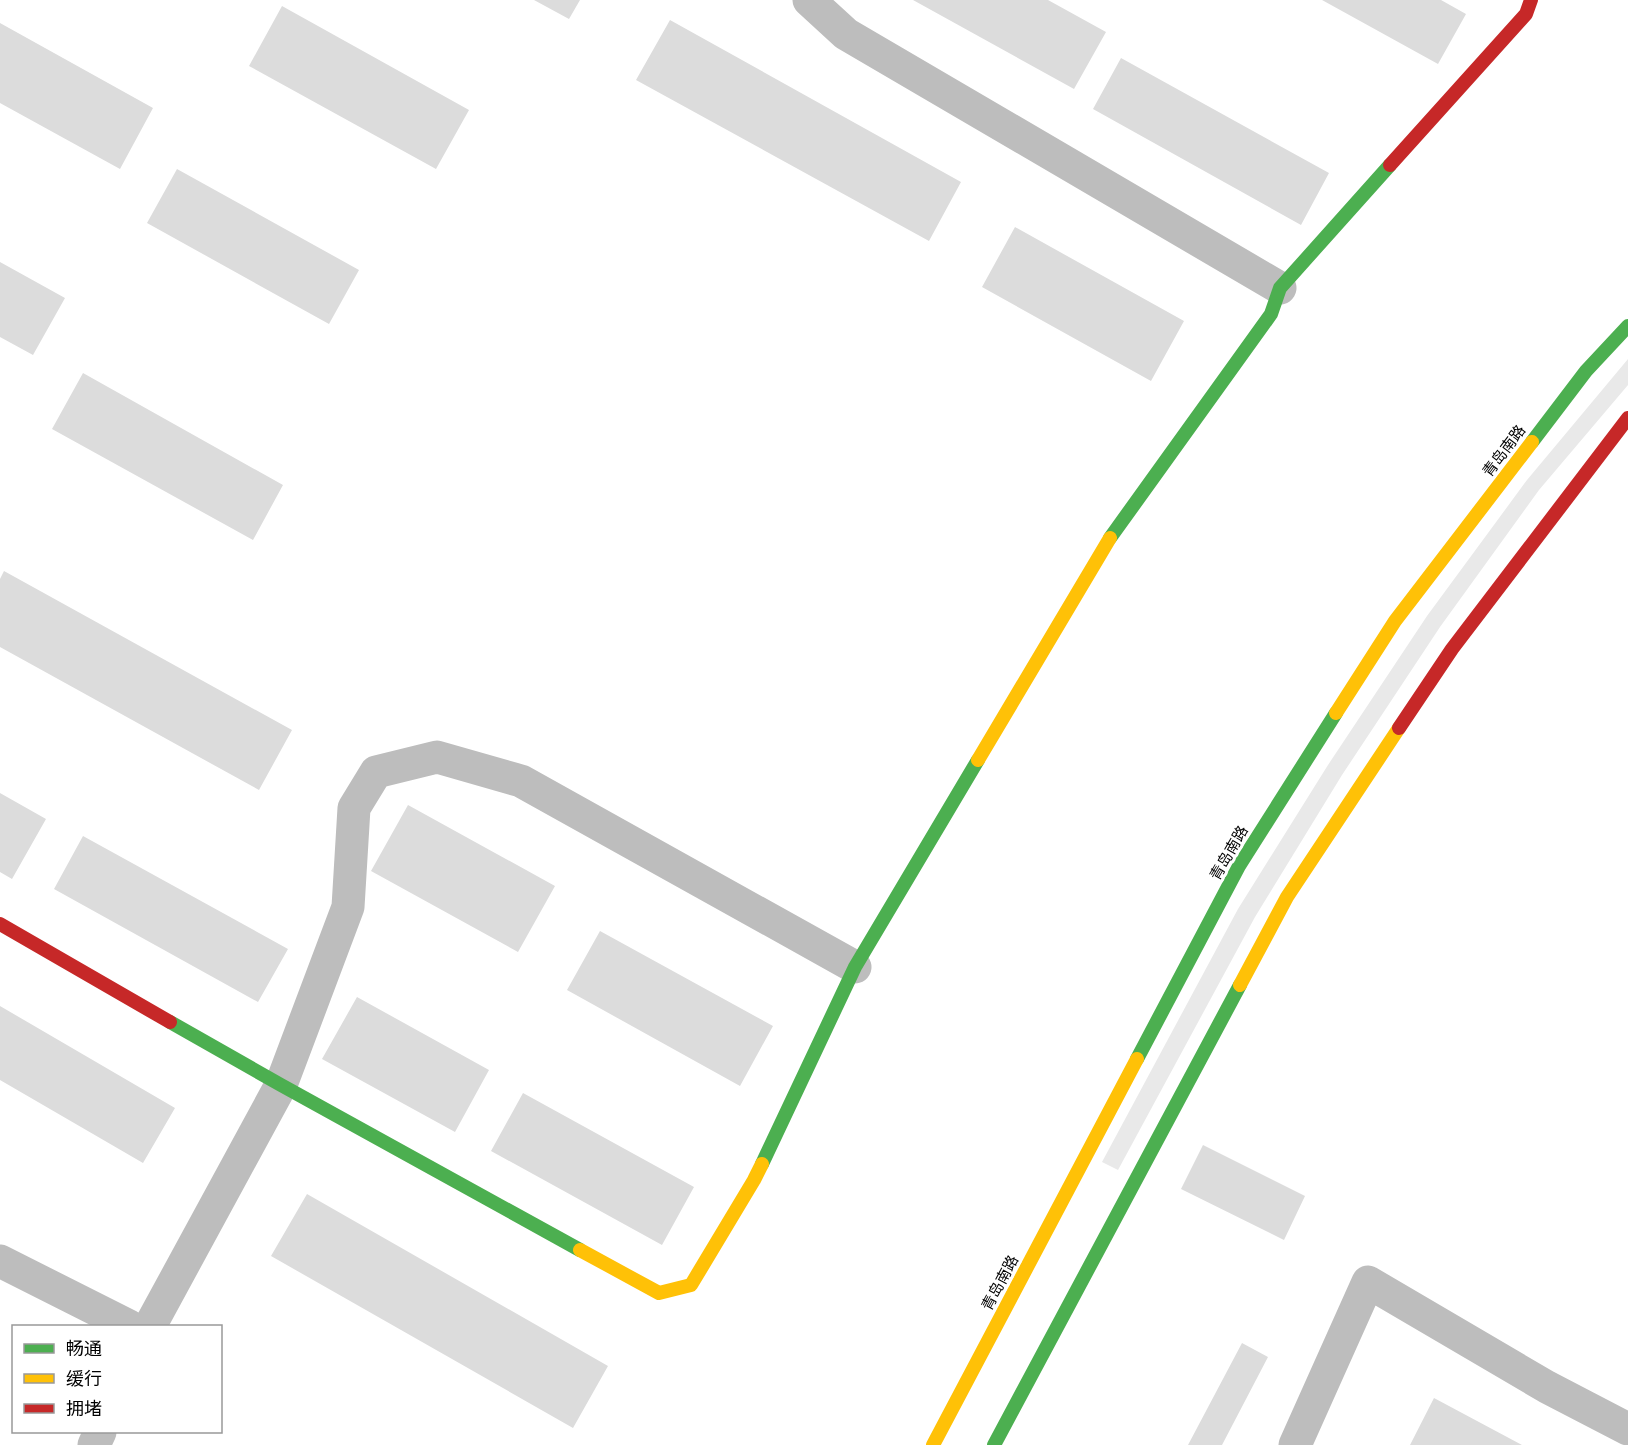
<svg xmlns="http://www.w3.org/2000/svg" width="1628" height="1445" viewBox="0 0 1628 1445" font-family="'Golos Text','Noto Sans SC',sans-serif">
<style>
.green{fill:#e9e9e9}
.building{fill:#dcdcdc}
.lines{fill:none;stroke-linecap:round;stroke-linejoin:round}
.street{stroke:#bdbdbd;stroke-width:33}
.fast{stroke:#4caf50;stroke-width:14}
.slow{stroke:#ffc107;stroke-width:14}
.jam{stroke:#c62828;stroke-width:14}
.labels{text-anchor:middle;stroke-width:6;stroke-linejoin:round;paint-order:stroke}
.street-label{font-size:15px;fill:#000;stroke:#fff}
</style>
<rect width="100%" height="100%" fill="#fff"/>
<path class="green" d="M1628 359V385L1539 490 1440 627 1342 775 1255 917 1118 1170 1102 1162 1238 909 1328 765 1427 616 1527 480Z"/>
<path class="building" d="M534 0H580L569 19Z
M913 0H1048L1106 32 1074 89Z
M1322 0H1441L1466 14 1438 64Z
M282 6 469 110 436 169 249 66Z
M670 20 961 182 929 241 636 80Z
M0 23 153 108 120 169 0 103Z
M1121 58 1329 173 1301 225 1093 109Z
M177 169 359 270 329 324 147 223Z
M1015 227 1184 321 1151 381 982 287Z
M0 262 65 298 33 355 0 337Z
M83 373 283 485 253 540 52 429Z
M4 571 292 730 259 790 0 647V579Z
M0 793 46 819 12 879 0 872Z
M408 805 555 886 518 952 371 871Z
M83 836 288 949 258 1002 54 889Z
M600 931 773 1026 740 1086 567 990Z
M357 997 489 1070 455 1132 322 1059Z
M0 1006 175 1108 143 1163 0 1080Z
M523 1093 694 1187 662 1245 491 1151Z
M1203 1145 1305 1196 1284 1240 1181 1189Z
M307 1194 608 1366 573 1428 271 1256Z
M1242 1343 1268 1357 1222 1445H1188Z
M1434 1398 1522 1445H1410Z"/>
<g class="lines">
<path class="street" d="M809 0 846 34 1280 288
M0 1261 129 1326
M150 1326 281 1085 348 907 354 808 376 772 437 757 521 781 855 967
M94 1445 100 1432
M1295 1445 1368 1282 1547 1387 1628 1429"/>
<path class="fast" d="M1532 442 1586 371 1628 326
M1110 538 1271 314 1280 288 1390 165
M170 1022 281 1085 580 1250
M1137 1059 1239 866 1336 713
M762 1164 855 967 978 760
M994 1445 1240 985"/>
<path class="slow" d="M1336 713 1395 621 1532 442
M978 760 1110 538
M1240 985 1287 897 1399 728
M580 1250 659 1293 691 1285 754 1180 762 1164
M933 1445 1137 1059"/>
<path class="jam" d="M1390 165 1526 14 1531 0
M1399 728 1452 649 1628 418
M0 924 170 1022"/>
</g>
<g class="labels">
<g class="street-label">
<text transform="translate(1504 451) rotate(-53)" y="5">青岛南路</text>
<text transform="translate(1229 853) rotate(-60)" y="5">青岛南路</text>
<text transform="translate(1000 1283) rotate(-62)" y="5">青岛南路</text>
</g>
</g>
<rect x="12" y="1325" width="210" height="108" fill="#ffffff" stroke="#999999" stroke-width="1.5"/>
<rect x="24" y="1344" width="30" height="9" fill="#4caf50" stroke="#999999" stroke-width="1.5"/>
<text x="66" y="1355" font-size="18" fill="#000000">畅通</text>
<rect x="24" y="1374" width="30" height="9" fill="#ffc107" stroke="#999999" stroke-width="1.5"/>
<text x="66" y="1385" font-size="18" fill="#000000">缓行</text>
<rect x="24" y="1404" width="30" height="9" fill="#c62828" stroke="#999999" stroke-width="1.5"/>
<text x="66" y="1415" font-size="18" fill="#000000">拥堵</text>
</svg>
